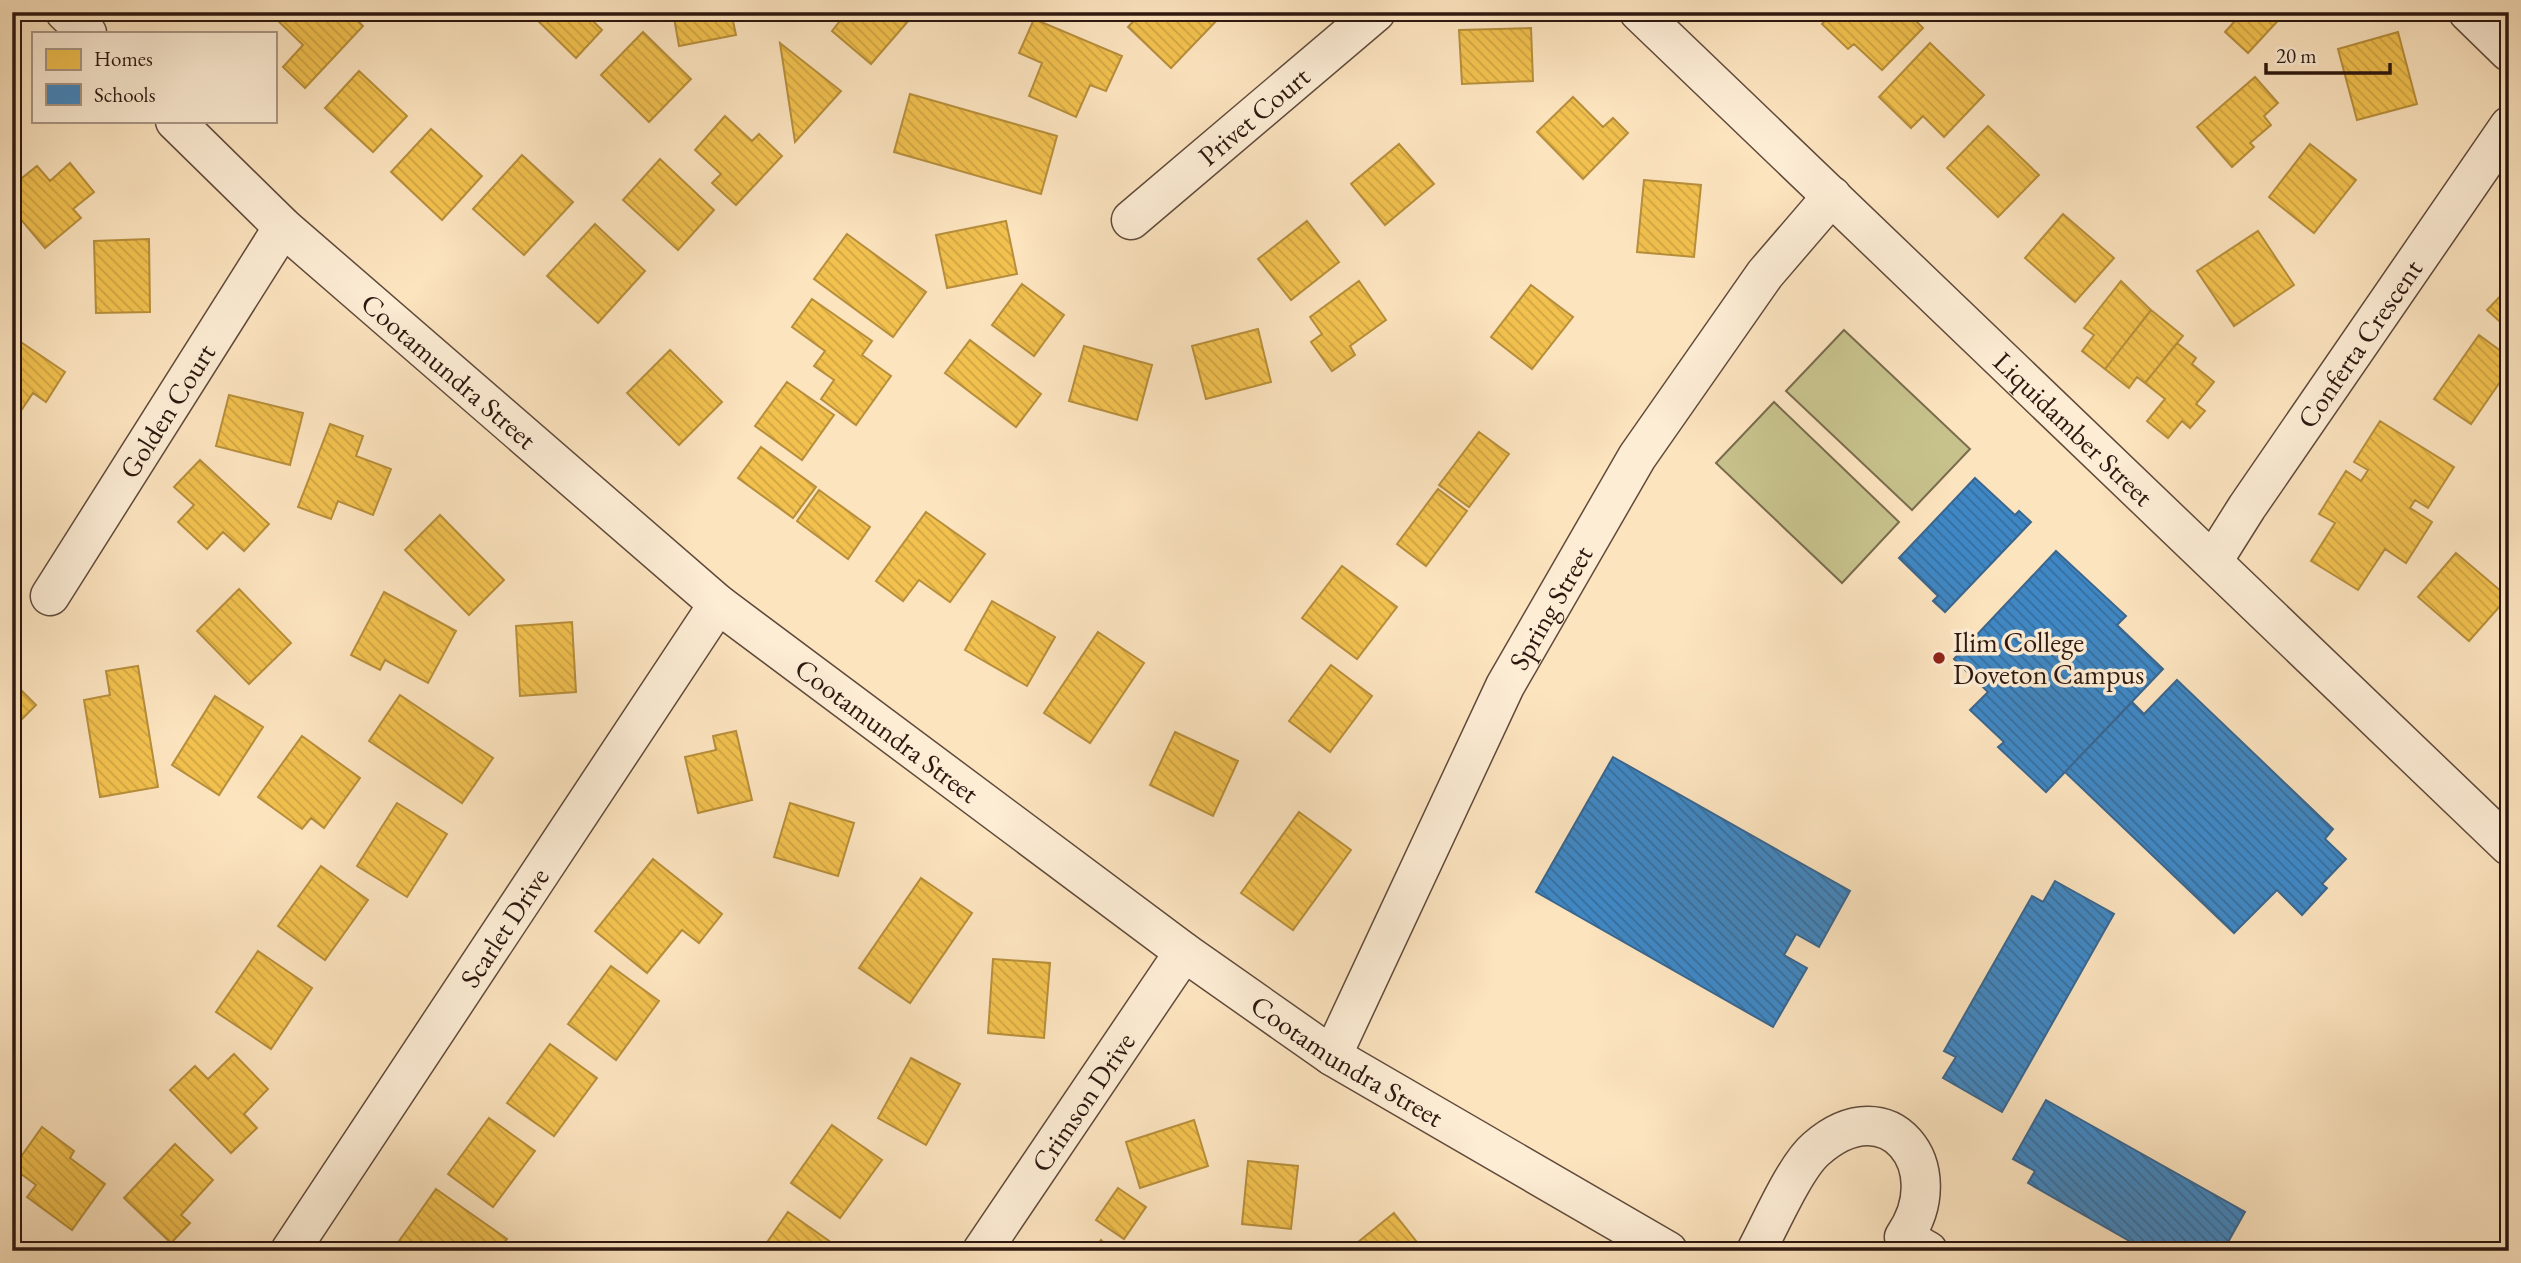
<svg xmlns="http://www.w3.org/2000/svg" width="2521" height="1263" viewBox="0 0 2521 1263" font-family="'EB Garamond',serif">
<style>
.grass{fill:#c7c28c;stroke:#7a6c4e;stroke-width:2}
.homes{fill:url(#homes-back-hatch);stroke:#b78e3b;stroke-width:2}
.schools{fill:url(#schools-back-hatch);stroke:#3a668e;stroke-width:2}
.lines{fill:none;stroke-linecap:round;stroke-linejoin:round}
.minor-casing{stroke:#614a3b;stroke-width:41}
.minor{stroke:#fdedd5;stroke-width:38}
.poi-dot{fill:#8f2418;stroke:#fdedd5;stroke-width:2.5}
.labels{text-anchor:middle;stroke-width:7;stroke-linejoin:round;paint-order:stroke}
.street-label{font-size:28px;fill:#2d170f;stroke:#fdedd5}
.poi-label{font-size:28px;fill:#2d170f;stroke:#fdedd5;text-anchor:start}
</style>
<defs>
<pattern id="homes-back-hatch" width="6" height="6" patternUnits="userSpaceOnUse" patternTransform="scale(1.75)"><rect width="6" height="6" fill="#f2c14e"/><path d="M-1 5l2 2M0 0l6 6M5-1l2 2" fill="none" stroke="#d0a543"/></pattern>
<pattern id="schools-back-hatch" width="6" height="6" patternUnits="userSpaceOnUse" patternTransform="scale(1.75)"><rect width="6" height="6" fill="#3f88c5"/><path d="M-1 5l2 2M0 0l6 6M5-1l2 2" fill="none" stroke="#356e9e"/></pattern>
</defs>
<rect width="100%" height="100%" fill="#fce4bf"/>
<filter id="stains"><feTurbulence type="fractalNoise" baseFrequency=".00286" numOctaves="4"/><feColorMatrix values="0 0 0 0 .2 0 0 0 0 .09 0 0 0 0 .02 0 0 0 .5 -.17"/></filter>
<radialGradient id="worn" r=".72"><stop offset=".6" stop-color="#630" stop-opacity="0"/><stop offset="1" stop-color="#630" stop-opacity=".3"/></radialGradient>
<path class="grass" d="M1844 330 1970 449 1912 510 1786 391Z
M1774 402 1899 522 1842 583 1716 463Z"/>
<path class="homes" d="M278 12H349L363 26 305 88 283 67 303 45 274 17Z
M529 12H584L602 30 576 58Z
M673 12H731L736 35 679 46Z
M847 12H916L871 64 832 31Z
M1142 12H1215L1220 17 1171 68 1128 27Z
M1833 12H1907L1923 28 1882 70 1854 44 1848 49 1822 24Z
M2243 12H2286L2248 53 2225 32Z
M1034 19 1122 56 1106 91 1090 85 1076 117 1029 96 1042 63 1019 53Z
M1531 28 1533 81 1462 84 1459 30Z
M643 32 691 79 649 122 601 75Z
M2398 32 2417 104 2357 120 2338 49Z
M780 43 841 91 795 142Z
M1930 43 1984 95 1944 137 1923 116 1911 128 1879 97Z
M359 71 407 116 373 152 325 108Z
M2255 77 2278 103 2264 116 2271 125 2250 143 2254 147 2232 167 2197 127Z
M910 94 1057 136 1041 194 894 152Z
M1573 97 1603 127 1613 118 1628 133 1583 179 1537 132Z
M725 116 752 141 759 134 782 156 736 205 712 183 721 174 695 150Z
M1988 126 2039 175 1998 217 1947 168Z
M431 129 482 176 442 220 391 172Z
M1399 144 1434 184 1385 225 1351 184Z
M2310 144 2356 180 2314 233 2269 197Z
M522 155 573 202 524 255 473 209Z
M660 159 714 210 678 250 623 200Z
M70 163 94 192 73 209 81 218 45 248 12 209V186L37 166 50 181Z
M1644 180 1701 185 1694 257 1637 252Z
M2063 214 2114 258 2075 302 2025 258Z
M1006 221 1017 274 947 288 936 235Z
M1307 221 1339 262 1291 300 1258 259Z
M595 224 645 271 598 323 547 276Z
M2258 231 2294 285 2234 326 2197 271Z
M847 234 926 292 893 337 814 279Z
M149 239 150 312 96 313 94 241Z
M1359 281 1386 320 1350 346 1355 355 1332 371 1311 342 1322 334 1310 317Z
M2121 281 2151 310 2105 369 2082 351 2094 335 2084 328Z
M1022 284 1064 315 1034 356 992 325Z
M1531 285 1573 317 1532 369 1491 337Z
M2509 287V330L2487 310Z
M812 299 872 341 862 355 891 376 856 425 821 399 834 380 814 366 825 351 792 327Z
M2151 310 2183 336 2145 383 2137 377 2129 388 2105 369Z
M1258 329 1271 382 1206 399 1192 346Z
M2479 335 2509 357V369L2471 424 2434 399Z
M12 336 65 372 46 402 33 393 12 424Z
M970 340 1041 394 1016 427 945 373Z
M2177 343 2196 358 2192 364 2214 382 2196 404 2205 411 2190 428 2182 421 2168 438 2147 421 2165 399 2145 383Z
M1084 346 1152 365 1137 420 1069 401Z
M670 350 722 402 679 445 627 393Z
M787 382 834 415 802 460 755 426Z
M229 395 303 413 290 465 216 446Z
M2380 421 2454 467 2428 508 2415 500 2410 508 2432 522 2406 563 2385 549 2358 590 2311 561 2335 523 2319 514 2346 471 2361 481 2368 470 2354 462Z
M330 424 363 436 356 456 391 469 373 515 338 501 331 519 298 507Z
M1479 432 1509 454 1469 507 1439 485Z
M761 447 816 487 793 518 738 478Z
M200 460 269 524 244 551 223 532 207 549 178 522 194 505 174 487Z
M1438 489 1467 511 1426 566 1397 544Z
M819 490 870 527 848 559 797 521Z
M926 512 985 554 950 602 919 580 903 601 876 581Z
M440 515 504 580 469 615 405 550Z
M2456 553 2508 597 2469 641 2418 597Z
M1342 566 1397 607 1357 659 1302 618Z
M239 589 291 643 249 684 197 631Z
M384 592 456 631 428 683 385 660 380 670 351 655Z
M992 601 1055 637 1027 686 965 650Z
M572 622 576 692 520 696 516 626Z
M1098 632 1144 663 1090 743 1044 713Z
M1331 665 1372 696 1330 752 1289 721Z
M138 666 158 787 100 797 84 700 110 695 106 671Z
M12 681 36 705 12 729Z
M400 695 493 758 462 803 369 741Z
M215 696 263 727 219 795 172 765Z
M736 731 752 800 698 813 685 757 716 750 713 736Z
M1175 732 1238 761 1213 816 1150 785Z
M302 736 360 778 324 828 311 818 302 829 258 797Z
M397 803 447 834 407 897 357 866Z
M790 803 854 823 838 876 774 857Z
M1299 812 1351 850 1293 930 1241 893Z
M653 859 722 914 699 943 682 930 647 973 595 931Z
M321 866 368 900 325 960 278 926Z
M921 878 972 913 910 1003 859 968Z
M258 951 312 988 271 1049 216 1012Z
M993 959 1050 963 1044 1038 988 1033Z
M611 966 659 1001 616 1060 568 1024Z
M550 1044 597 1078 554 1136 507 1103Z
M234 1054 268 1089 244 1114 257 1128 231 1153 170 1090 195 1066 208 1079Z
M911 1058 960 1084 926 1145 878 1118Z
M489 1118 535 1151 493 1207 448 1174Z
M1194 1120 1208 1166 1140 1188 1126 1142Z
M832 1125 882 1160 840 1218 791 1183Z
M42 1127 74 1151 70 1158 105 1184 72 1230 27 1197 36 1185 13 1168Z
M175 1144 213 1180 181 1215 190 1223 171 1243 124 1198Z
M1248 1161 1298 1166 1291 1229 1242 1224Z
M1118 1188 1146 1207 1124 1239 1096 1220Z
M436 1189 507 1239 498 1251H392Z
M788 1212 835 1245 832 1251H761Z
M1394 1213 1424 1251H1347Z
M1101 1240 1112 1251H1092Z"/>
<path class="schools" d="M1975 478 2015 515 2019 511 2031 522 1945 612 1933 601 1938 596 1899 558Z
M2056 551 2126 616 2117 625 2163 669 2046 792 1998 747 2004 742 1970 710 1988 692 1954 659Z
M2177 680 2333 829 2325 839 2346 859 2322 884 2327 888 2302 915 2277 890 2234 933 2065 772 2132 702 2144 714Z
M1613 757 1850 891 1819 947 1796 934 1784 955 1807 968 1773 1027 1536 892Z
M2055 881 2114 914 2002 1112 1943 1078 1956 1057 1944 1051 2032 896 2043 902Z
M2046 1100 2245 1212 2223 1251H2147L2028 1183 2035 1171 2013 1159Z"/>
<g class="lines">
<g class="minor-casing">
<g id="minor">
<path d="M65 12 87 33"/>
<path id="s1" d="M1639 12 2509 846"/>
<path d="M2468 12 2509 52"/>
<path id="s2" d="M175 121 283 227 718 604 1184 952 1332 1056 1668 1251"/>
<path id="s3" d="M1131 220 1376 12"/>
<path id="s4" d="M2213 561 2247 507 2509 126"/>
<path id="s5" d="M50 596 283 227"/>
<path id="s6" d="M1332 1056 1505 686 1637 457 1765 274 1832 196"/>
<path id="s7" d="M290 1251 718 604"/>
<path id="s8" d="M982 1251 1184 952"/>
<path d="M1756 1251C1770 1225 1795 1167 1816 1149 1889 1085 1952 1168 1904 1237L1928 1251"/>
</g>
</g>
<use href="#minor" class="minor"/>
</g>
<circle class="poi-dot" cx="1939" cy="658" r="7"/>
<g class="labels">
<g class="street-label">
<text dy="10" stroke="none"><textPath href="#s3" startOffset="161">Privet Court</textPath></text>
<text dy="10" stroke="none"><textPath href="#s4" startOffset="262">Conferta Crescent</textPath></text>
<text dy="10" stroke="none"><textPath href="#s2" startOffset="371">Cootamundra Street</textPath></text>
<text dy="10" stroke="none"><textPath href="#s5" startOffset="219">Golden Court</textPath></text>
<text dy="10" stroke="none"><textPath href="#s1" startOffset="602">Liquidamber Street</textPath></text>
<text dy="10" stroke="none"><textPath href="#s6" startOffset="499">Spring Street</textPath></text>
<text dy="10" stroke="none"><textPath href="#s2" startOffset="938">Cootamundra Street</textPath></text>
<text dy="10" stroke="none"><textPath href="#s7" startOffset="388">Scarlet Drive</textPath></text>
<text dy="10" stroke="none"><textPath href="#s2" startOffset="1505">Cootamundra Street</textPath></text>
<text dy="10" stroke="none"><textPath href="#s8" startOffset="180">Crimson Drive</textPath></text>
</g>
<g class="poi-label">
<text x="1953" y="652">Ilim College<tspan x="1953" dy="32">Doveton Campus</tspan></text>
</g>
</g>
<rect width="2521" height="1263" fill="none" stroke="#fce4bf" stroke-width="42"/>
<rect x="14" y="14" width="2493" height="1235" fill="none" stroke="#2d170f" stroke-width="3.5"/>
<rect x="21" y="21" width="2479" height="1221" fill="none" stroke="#2d170f" stroke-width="2"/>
<rect x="32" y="32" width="245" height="91" fill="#fdedd5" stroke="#aa9786" stroke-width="2"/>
<rect x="46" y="49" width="35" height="21" fill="#f2c14e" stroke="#aa9786" stroke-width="2"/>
<text x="94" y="66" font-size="21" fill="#2d170f">Homes</text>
<rect x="46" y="84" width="35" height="21" fill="#3f88c5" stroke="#aa9786" stroke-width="2"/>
<text x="94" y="102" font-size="21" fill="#2d170f">Schools</text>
<path d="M2266 63v10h124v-10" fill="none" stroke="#2d170f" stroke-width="3.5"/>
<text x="2276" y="63" font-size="21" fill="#2d170f" stroke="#fdedd5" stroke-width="5" paint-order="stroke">20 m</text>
<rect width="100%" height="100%" filter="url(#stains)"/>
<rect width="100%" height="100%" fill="url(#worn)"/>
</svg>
